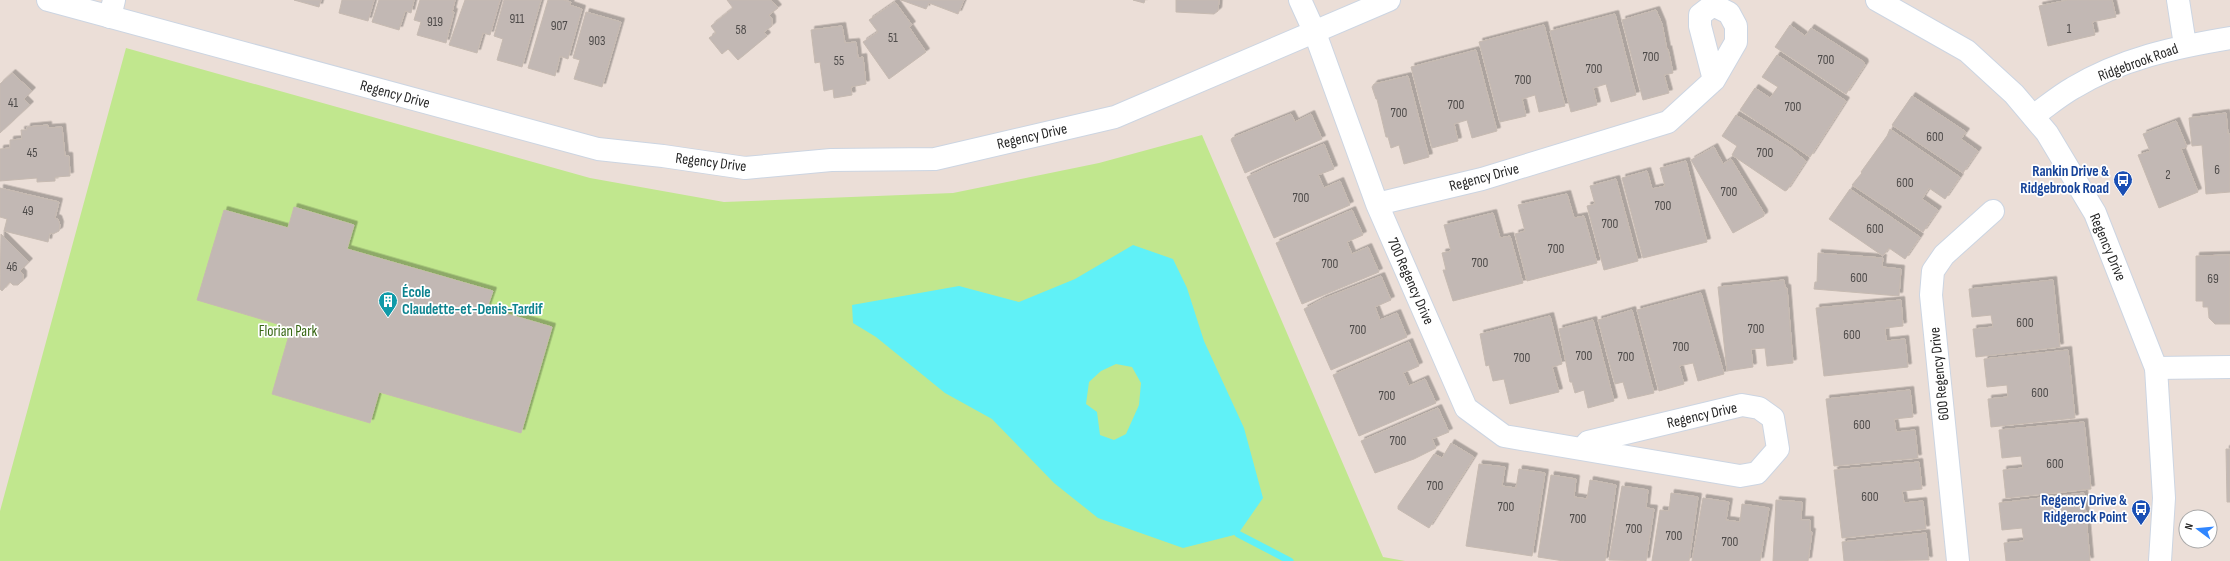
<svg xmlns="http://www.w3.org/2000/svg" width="2230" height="561" viewBox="0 0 2230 561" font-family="'Sofia Sans Condensed',sans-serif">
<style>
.green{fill:#c1e78e}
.water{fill:#60f1f7;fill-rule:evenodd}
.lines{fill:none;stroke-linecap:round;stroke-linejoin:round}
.stream{stroke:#60f1f7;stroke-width:7}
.building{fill:#c2b8b4;stroke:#c6bab1;filter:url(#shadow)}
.street-casing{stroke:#ccd5e2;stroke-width:24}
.secondary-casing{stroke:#ccd5e2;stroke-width:24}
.street{stroke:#fff;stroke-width:22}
.secondary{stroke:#fff;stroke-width:22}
.labels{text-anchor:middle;stroke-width:3.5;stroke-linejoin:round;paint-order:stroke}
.number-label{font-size:13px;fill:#4e4b4a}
.street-label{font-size:15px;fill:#272727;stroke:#fff}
.transit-label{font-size:15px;font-weight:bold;fill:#164399;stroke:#fff;text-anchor:end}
.culture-label{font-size:15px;font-weight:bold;fill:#0d838f;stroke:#fff;text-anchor:start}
.park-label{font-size:15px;fill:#386714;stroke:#fff}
</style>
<defs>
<filter id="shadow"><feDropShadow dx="3.5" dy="-3.5" stdDeviation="0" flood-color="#0004"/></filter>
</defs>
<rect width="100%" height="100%" fill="#ebded7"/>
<path class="green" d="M126 48 590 178 724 202 953 193 1099 163 1202 135 1383 557 1405 561H0V511Z"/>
<path class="water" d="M1133 245 1173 259 1187 288 1204 341 1244 428 1263 498 1238 534 1183 548 1098 518 1054 483 992 419 945 393 876 337 853 323 852 305 959 286 1019 302 1075 279ZM1116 364 1132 367 1141 383 1139 405 1126 434 1114 440 1100 435 1097 412 1086 404 1089 382 1101 371Z"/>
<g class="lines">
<path class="stream" d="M1238 534 1290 561"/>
</g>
<path class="building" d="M294 0H321L319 7Z
M342 0H374L368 21 339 13Z
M379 0H414L411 13 405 11 399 30 372 22Z
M420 0H455L452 12H454L446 43 417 35 421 22 414 20Z
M465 0H500L490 35 483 33 477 53 449 45Z
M504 0H541L522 67 497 60 503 39 494 36Z
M548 0H563L571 2 570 5 582 9 568 59 560 56 555 76 528 68Z
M727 0H771L778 8 769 15 772 19V26L764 32 767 36 738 60 728 49 722 54 709 38 716 33 711 26 733 8Z
M901 0H964L958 14 929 3 926 9Z
M1133 0H1145L1144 3Z
M1176 0H1219L1218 11 1214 14 1176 12Z
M2068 0H2112L2116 17 2092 22 2095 35 2048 46 2039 6Z
M895 2 912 25 909 27 926 52 889 79 863 42 878 32 869 20Z
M1656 10 1662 24 1667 50 1668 49 1673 73 1664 75 1669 93 1643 100 1622 20Z
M586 12 621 22 602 87 574 79 580 60 573 58Z
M1615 14 1636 95 1611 102 1606 84 1593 88 1597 105 1571 112 1550 31Z
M1544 25 1565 106 1539 112 1535 95 1522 99 1526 116 1500 122 1479 42Z
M1790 25 1805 36 1811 28 1864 62 1865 65 1846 94 1775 47Z
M842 26 845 43 856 42 858 58 863 57 866 84 851 87 852 95 834 98 833 89 824 91 820 62 815 63 811 30Z
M1476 50 1497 131 1472 138 1467 120 1454 124 1458 141 1432 148 1411 67Z
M1777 55 1846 101 1810 157 1740 110 1755 88 1770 98 1778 87 1762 77Z
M12 73 32 91 24 99 30 105 0 133V84Z
M1408 76 1429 157 1404 164 1399 145 1391 148 1388 137H1386L1377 99H1376L1372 87 1374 84Z
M1912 96 1966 132 1961 139 1978 151 1963 173 1892 125Z
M2226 113 2228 134H2230V192L2206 194 2202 145 2192 146 2189 118Z
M1291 114 1295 122 1311 114 1322 139 1245 173 1231 140 1232 138Z
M1736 115 1790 148 1806 161 1787 190 1785 191 1732 155 1737 146 1722 136Z
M2176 121 2187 147 2181 149 2198 192 2159 208 2138 155 2150 151 2143 134Z
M48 125V128L62 127 65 156H69L70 176 55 177V181L37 182V178L0 181V149L10 148V140L22 139 21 130H27V127Z
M1890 129 1960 177 1945 199 1929 188 1922 199 1938 210 1923 232 1852 185 1862 173 1861 172 1887 136Z
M1324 144 1334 169 1318 175 1324 188 1340 181 1350 205 1274 238 1247 177 1266 168Z
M1714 147 1723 164 1731 159 1764 213V216L1733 233 1691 160Z
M1686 161 1707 242 1643 258 1622 178 1647 171 1652 189 1665 186 1660 168Z
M1616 179 1638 261 1604 270 1587 206 1595 204 1590 186Z
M0 188 59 202 55 218 58 219 60 225 59 231 53 234 50 233 48 242 4 231 7 219 0 217Z
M1850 189 1920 237 1905 259 1889 248 1883 256 1829 219Z
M1567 194 1574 218 1584 216 1597 263 1527 281 1515 234 1525 231 1518 205Z
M294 207 354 225 347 249 493 291 487 308 552 327 521 433 379 392 370 423 272 394 291 328 197 300 224 210 288 228Z
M1352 210 1363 235 1347 242 1352 254 1368 247 1379 272 1302 304 1276 243Z
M1493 213 1500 238 1510 236 1523 283 1453 301 1443 270H1446L1442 253 1451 251 1444 225Z
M1 234 29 262 20 271 23 274V280L18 285H13L10 282 2 291 0 289Z
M1818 253 1883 258 1882 267 1901 269 1899 296 1814 289 1815 282H1817Z
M2230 255V324H2215L2209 318 2208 307H2203V301H2196V256Z
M1381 276 1391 300 1375 307 1380 320 1397 313 1407 337 1331 370 1304 309 1323 299Z
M1784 280 1785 288H1787L1793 363 1767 366 1765 348 1751 349 1753 367 1727 371 1718 287Z
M2053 280 2060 347 1976 357 1973 329 1993 327 1991 315 1972 317 1969 289Z
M1701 293 1724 374 1698 381 1693 363 1679 366 1684 384 1659 391 1637 310Z
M1901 300 1903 326 1885 328 1886 341 1905 339 1908 367 1824 376 1816 308Z
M1632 310 1654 393 1628 399 1623 382 1615 384 1598 320Z
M1550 316 1562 364 1552 367 1559 392 1510 404 1504 379 1493 381 1489 365 1486 366 1480 334Z
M1593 320 1614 401 1588 408 1584 390 1575 393 1572 382H1570L1559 329Z
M1409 342 1419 366 1403 373 1409 386 1425 379 1436 403 1359 436 1333 375Z
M2068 350 2075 418 1991 427 1988 399 2008 397 2007 385 1987 387 1984 359Z
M1910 390 1913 417 1894 419 1896 432 1915 430 1918 458 1834 466 1826 399Z
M1438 408 1449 432 1432 439 1436 448 1414 459 1375 473 1361 441Z
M2084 422 2091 489 2006 498 2003 470 2023 468 2021 456 2002 458 1999 430Z
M1451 443 1474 457 1429 528 1398 509V506L1434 454 1442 458Z
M2226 449H2230V502H2227Z
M1919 462 1922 489 1902 491 1904 503 1923 501 1926 529 1842 538 1834 470Z
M1479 464 1505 467 1502 486 1516 488 1519 469 1545 473 1532 556 1466 546Z
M1551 475 1576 479 1574 497 1587 499 1590 480 1616 485 1605 561H1564L1538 557Z
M1622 486 1648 490 1646 508 1654 509 1646 561 1609 560Z
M1671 493 1698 497 1689 561H1652L1660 510 1669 511Z
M2084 493 2090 561H2006L2004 543 2024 541 2022 528 2002 530 1999 503Z
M1703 498 1729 502 1726 520 1740 522 1742 504 1769 508 1760 561H1692Z
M1776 500 1802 502 1801 520H1810V532H1812L1808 561H1773Z
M1926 533 1929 560 1844 561 1842 542Z"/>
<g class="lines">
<g class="street-casing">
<path id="street" d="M1300 0 1315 33 1377 204 1466 408 1504 436 1740 476 1757 473 1778 449 1773 418 1759 408 1742 405 1588 442 1583 448
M2178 0 2185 45
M110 17 114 0
M2033 116C2046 107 2059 96 2073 88 2121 59 2175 47 2230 38
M1377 204 1482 179 1668 122 1714 80 1736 42V26L1729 13 1713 5 1700 15V26L1714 80
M2156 368 2230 367
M1958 561 1931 295 1933 271 1944 255 1993 211"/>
</g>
<g class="secondary-casing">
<path id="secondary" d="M48 0 598 149 663 156 745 168 831 160 935 159 1115 117 1389 0
M1877 0 1967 51 2014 94 2047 133 2095 213 2156 368 2164 498 2160 561"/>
</g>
<use href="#street" class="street"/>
<use href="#secondary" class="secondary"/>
</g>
<defs>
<g id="bus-pin" transform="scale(1)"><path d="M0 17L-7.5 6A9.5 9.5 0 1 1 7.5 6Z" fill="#1a4fb4" stroke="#fff"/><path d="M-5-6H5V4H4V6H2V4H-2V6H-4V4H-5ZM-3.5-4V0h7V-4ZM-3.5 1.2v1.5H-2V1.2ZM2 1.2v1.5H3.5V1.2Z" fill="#fff"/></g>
<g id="building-pin" transform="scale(1)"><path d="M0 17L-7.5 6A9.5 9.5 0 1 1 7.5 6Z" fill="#0f9aa8" stroke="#fff"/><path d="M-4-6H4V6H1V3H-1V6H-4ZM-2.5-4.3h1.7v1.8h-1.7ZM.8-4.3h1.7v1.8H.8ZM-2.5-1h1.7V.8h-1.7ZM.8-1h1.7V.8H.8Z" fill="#fff"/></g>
</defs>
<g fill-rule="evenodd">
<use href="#bus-pin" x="2123" y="180"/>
<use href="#building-pin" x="388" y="301"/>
<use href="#bus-pin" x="2141" y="509"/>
</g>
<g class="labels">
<g class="number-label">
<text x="517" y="23">911</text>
<text x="435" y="26">919</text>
<text x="559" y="30">907</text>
<text x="2069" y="33">1</text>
<text x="741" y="34">58</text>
<text x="893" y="42">51</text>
<text x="597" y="45">903</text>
<text x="1651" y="61">700</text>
<text x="1826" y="64">700</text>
<text x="839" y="65">55</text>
<text x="1594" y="73">700</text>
<text x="1523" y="84">700</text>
<text x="13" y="107">41</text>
<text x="1456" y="109">700</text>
<text x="1793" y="111">700</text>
<text x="1399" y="117">700</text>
<text x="1935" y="141">600</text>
<text x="32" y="157">45</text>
<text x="1765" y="157">700</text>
<text x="2217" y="174">6</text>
<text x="2168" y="179">2</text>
<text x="1905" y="187">600</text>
<text x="1729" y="196">700</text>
<text x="1301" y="202">700</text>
<text x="1663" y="210">700</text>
<text x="28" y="215">49</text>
<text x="1610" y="228">700</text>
<text x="1875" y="233">600</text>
<text x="1556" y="253">700</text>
<text x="1480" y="267">700</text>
<text x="1330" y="268">700</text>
<text x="12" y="271">46</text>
<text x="1859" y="282">600</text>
<text x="2213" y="283">69</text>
<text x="2025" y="327">600</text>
<text x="1756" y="333">700</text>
<text x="1358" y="334">700</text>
<text x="1852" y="339">600</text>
<text x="1681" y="351">700</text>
<text x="1584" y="360">700</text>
<text x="1626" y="361">700</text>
<text x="1522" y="362">700</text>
<text x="2040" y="397">600</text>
<text x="1387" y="400">700</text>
<text x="1862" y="429">600</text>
<text x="1398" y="445">700</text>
<text x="2055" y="468">600</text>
<text x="1435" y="490">700</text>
<text x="1870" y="501">600</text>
<text x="1506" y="511">700</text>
<text x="1578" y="523">700</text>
<text x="1634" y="533">700</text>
<text x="1674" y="540">700</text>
<text x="1730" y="546">700</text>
</g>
<g class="street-label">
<text transform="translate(2138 62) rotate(-20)" y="5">Ridgebrook Road</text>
<text transform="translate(395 94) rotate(15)" y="5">Regency Drive</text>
<text transform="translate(1032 136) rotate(-13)" y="5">Regency Drive</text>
<text transform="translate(711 162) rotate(7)" y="5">Regency Drive</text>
<text transform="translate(1484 177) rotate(-15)" y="5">Regency Drive</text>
<text transform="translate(2108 247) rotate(67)" y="5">Regency Drive</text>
<text transform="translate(1411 281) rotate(66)" y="5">700 Regency Drive</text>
<text transform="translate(1939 374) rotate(-96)" y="5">600 Regency Drive</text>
<text transform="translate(1702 415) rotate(-13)" y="5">Regency Drive</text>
</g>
<g class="transit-label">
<text x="2109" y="176">Rankin Drive &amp;<tspan x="2109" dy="17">Ridgebrook Road</tspan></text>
<text x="2127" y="505">Regency Drive &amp;<tspan x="2127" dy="17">Ridgerock Point</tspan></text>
</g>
<g class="culture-label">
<text x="402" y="297">École<tspan x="402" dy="17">Claudette-et-Denis-Tardif</tspan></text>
</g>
<g class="park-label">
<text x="288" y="336">Florian Park</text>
</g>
</g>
<g transform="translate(2198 529) rotate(286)"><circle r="19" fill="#ffffff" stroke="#a9a9a9"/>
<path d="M0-3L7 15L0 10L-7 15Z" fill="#3086ff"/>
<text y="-6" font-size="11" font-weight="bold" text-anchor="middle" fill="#272727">N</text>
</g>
</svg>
